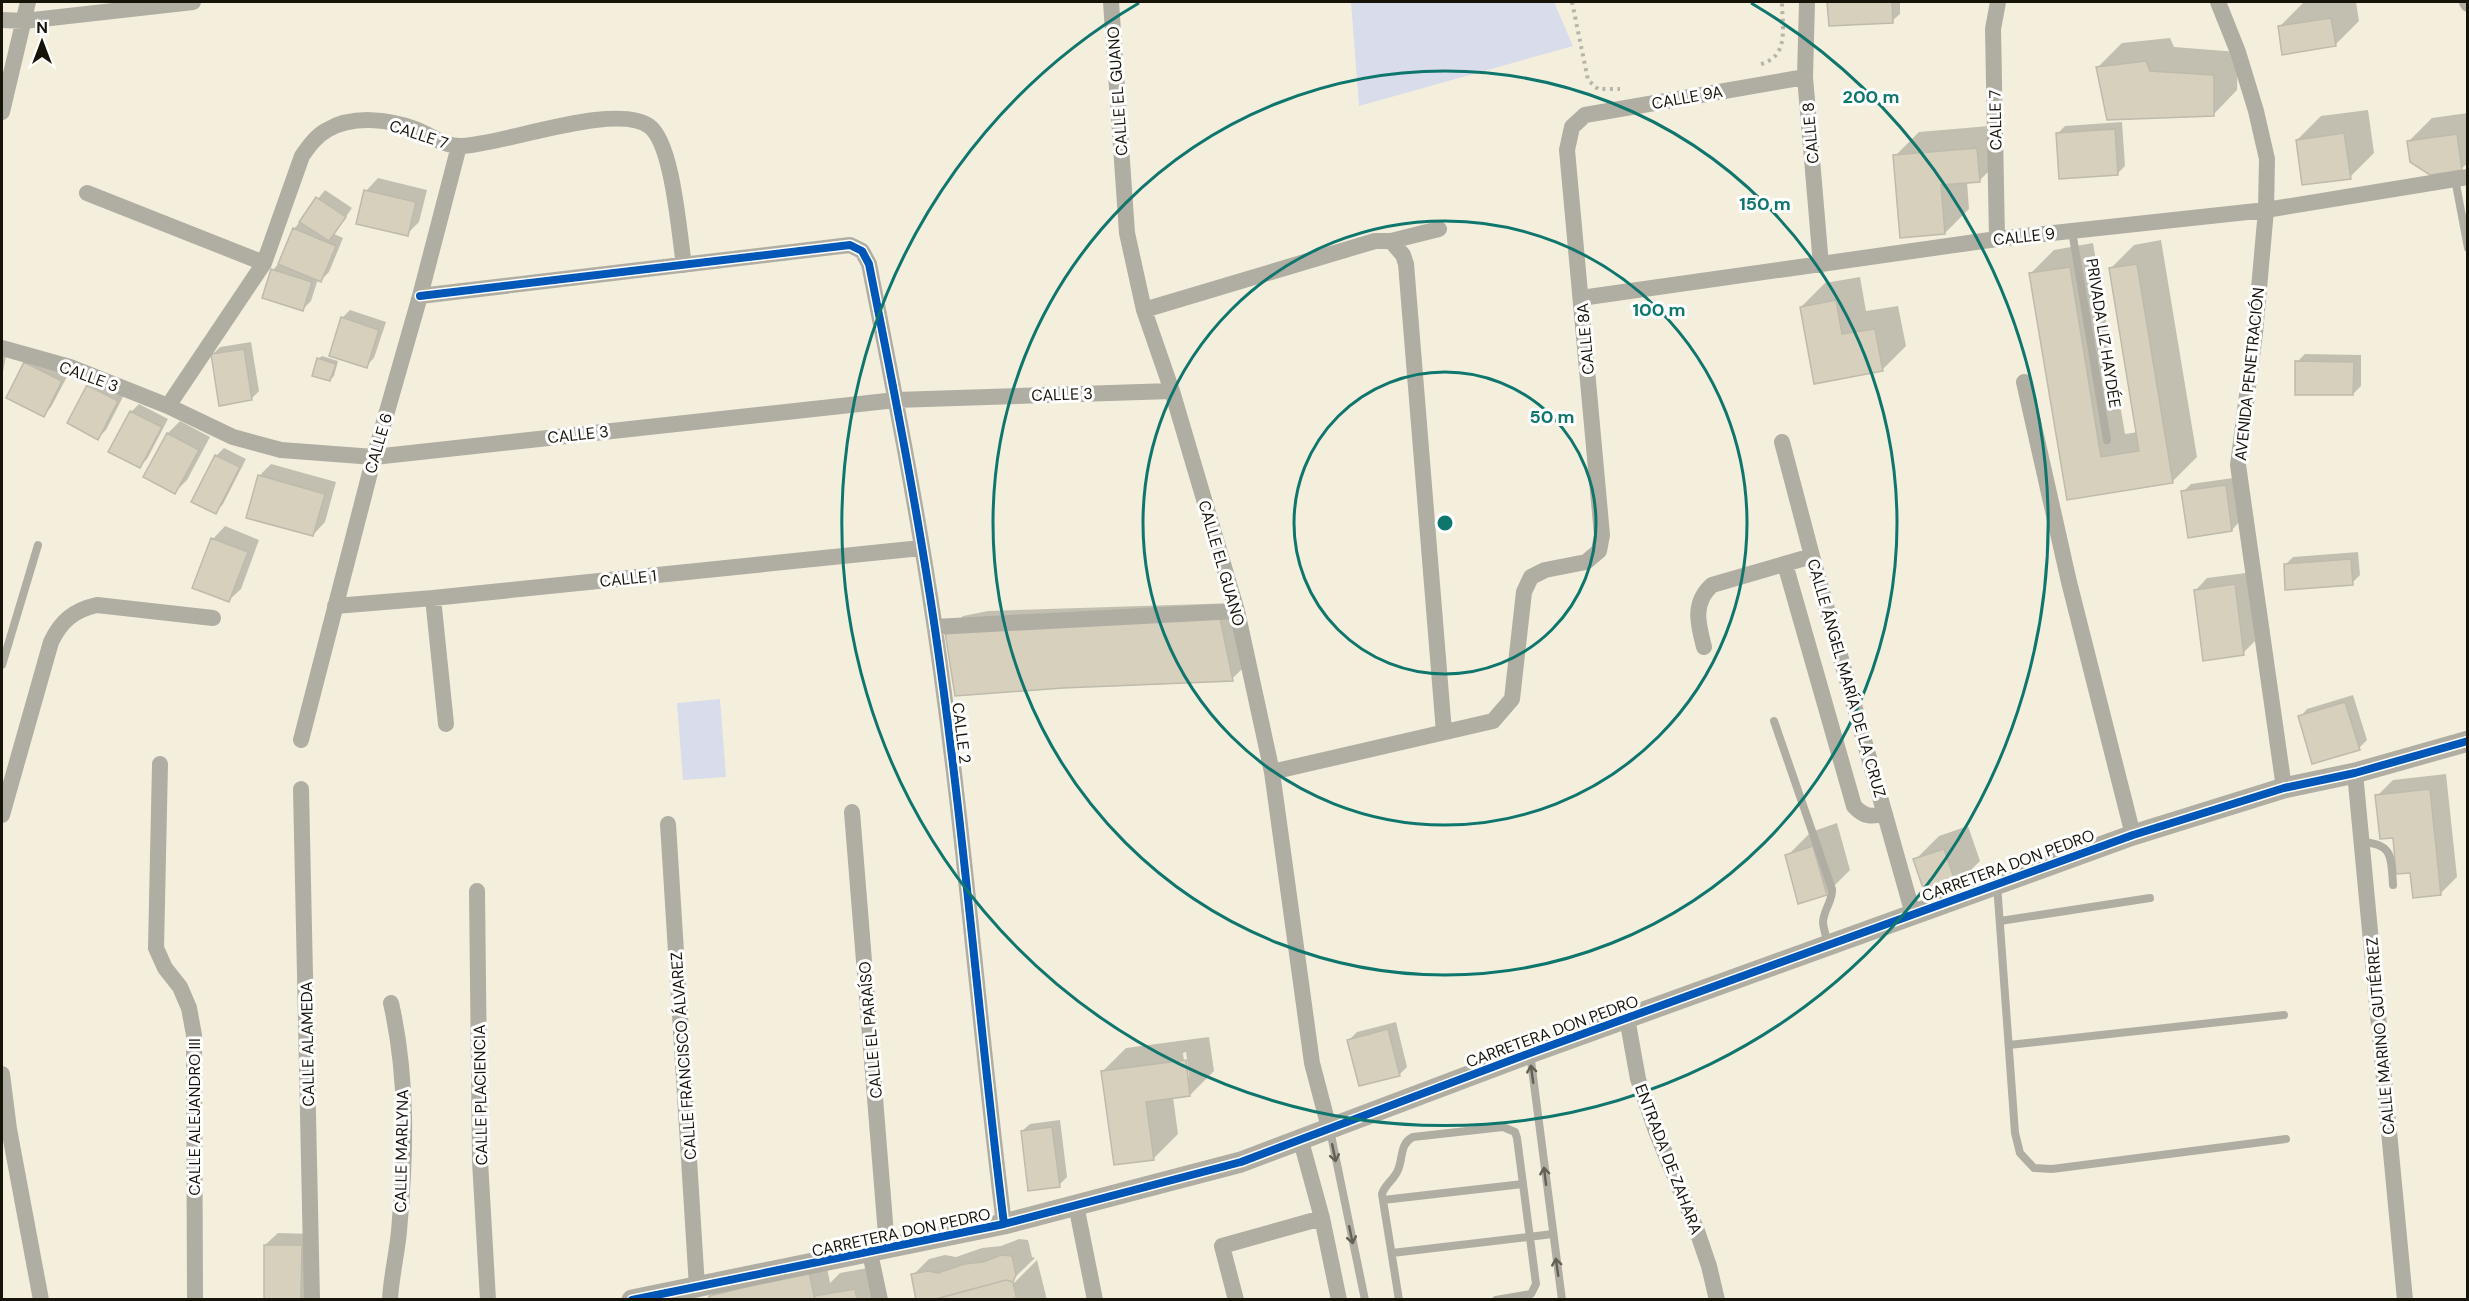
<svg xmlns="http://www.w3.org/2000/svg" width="2469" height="1301" viewBox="0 0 2469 1301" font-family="'DM Sans',sans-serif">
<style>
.green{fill:#d9dceb}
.shadow{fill:#0003;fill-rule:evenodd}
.building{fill:#d6d0bd;stroke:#bebaac;stroke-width:1.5}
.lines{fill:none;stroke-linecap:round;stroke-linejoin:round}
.path{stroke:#b8b4a9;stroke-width:4;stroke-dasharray:3 4.5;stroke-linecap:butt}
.service{stroke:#b0ada2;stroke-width:8}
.minor{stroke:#b0ada2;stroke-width:16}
.tertiary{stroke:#b0ada2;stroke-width:21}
.cycleway-casing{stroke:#fff;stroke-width:11}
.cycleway{stroke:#0057b8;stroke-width:8}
.oneway{stroke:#636055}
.ring{fill:none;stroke:#0f766e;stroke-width:3}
.labels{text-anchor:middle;stroke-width:6;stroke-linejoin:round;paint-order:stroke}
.street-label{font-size:16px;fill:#161308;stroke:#fff}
.centre{fill:#0f766e;stroke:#fff;stroke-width:3}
.ring-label{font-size:18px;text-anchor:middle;font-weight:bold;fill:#0f766e;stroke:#fff;stroke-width:6;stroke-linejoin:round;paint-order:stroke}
</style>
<rect width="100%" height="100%" fill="#f4efdd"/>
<path class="green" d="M1351 2H1554L1573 46 1359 106Z
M720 699 726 777 683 780 677 703Z"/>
<path class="shadow" d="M1829 2H1900V14L1892 21 1830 24Z
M2311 2H2356L2359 21 2335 45 2279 27 2303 3Z
M2170 38 2174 47 2238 52 2237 90 2213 115 2098 67 2122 43Z
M2368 110 2374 153 2350 177 2297 140 2321 116Z
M2468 113V163L2461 169 2408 142 2432 118Z
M2122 122 2125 166 2117 174 2057 134 2065 126Z
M2001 125 2003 157 1979 181 1967 182 1969 209 1945 233 1895 156 1919 132Z
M378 178 427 190 419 222 407 234 366 191Z
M325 190 352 208 334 234 343 238 329 272 321 280 318 279 311 301 303 309 273 270 280 262 294 229Z
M2161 240 2197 457 2173 481 2068 499 2030 274 2054 250 2093 243 2125 434 2138 432 2110 269 2134 245Z
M1860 277 1866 311 1898 306 1906 346 1882 370 1801 307 1825 283Z
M350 310 386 322 374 358 366 366 342 318Z
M251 342 259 391 251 399 212 355 220 347Z
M2305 354 2361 355V386L2353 394 2297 362Z
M2 355 6 356 2 377Z
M322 356 338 361 334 376 330 380 318 359Z
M25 363 69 373 51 407 44 415Z
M96 378 125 393 106 430 98 438 88 386Z
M139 404 168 419 147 459 140 466 131 412Z
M180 421 210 437 187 480 175 492 145 476 168 433Z
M224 448 246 459 223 504 216 512V456Z
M271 464 336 482 325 522 313 535 259 476Z
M2233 478 2239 522 2232 530 2183 492 2191 484Z
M225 526 259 540 241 589 228 601 194 588 213 539Z
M2358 552 2360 575 2352 583 2285 565 2293 557Z
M2246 573 2255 641 2243 653 2195 591 2207 578Z
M1236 603 1248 663 1232 679 946 633 963 616 988 611Z
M2353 695 2367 740 2359 748 2300 717 2307 709Z
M2446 774 2457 877 2441 893 2412 871 2377 796 2393 780Z
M1837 823 1850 870 1826 894 1787 856 1811 832Z
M1968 826 1980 861 1956 885 1915 860 1939 836Z
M1396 1022 1407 1067 1399 1075 1349 1040 1357 1032Z
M1209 1037 1214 1071 1190 1095 1173 1097 1178 1134 1154 1158 1102 1072 1126 1048ZM1186 1052 1189 1077H1186L1183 1053Z
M1060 1120 1067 1177 1059 1185 1022 1131 1030 1124Z
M278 1233 313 1234 310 1300H265V1245Z
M1019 1239 1028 1240 1032 1257 1035 1258 1011 1281V1286L1037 1260 1047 1300H918L913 1275 929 1259 945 1255 956 1257 982 1248 1001 1246Z
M825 1257 830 1283 840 1273 879 1266 885 1300H711L710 1296 727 1280Z"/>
<path class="building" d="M1827 2H1892L1893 23 1829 26Z
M2331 18 2336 46 2282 55 2278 26Z
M2146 61 2150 71 2214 75V116L2107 120 2096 67Z
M2115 129 2118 175 2059 179 2056 133Z
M2344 133 2351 179 2302 185 2296 140Z
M2457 134 2462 170 2430 175 2410 162 2407 141Z
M1977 148 1980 182 1941 185 1945 234 1900 238 1893 155Z
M364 190 416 202 408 236 356 224Z
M316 197 346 217 329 241 299 222Z
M293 228 336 246 321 282 278 264Z
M2137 264 2173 483 2067 500 2029 273 2070 267 2101 457 2139 451 2109 268Z
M271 269 312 282 303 311 262 298Z
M1836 300 1842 334 1875 329 1883 371 1814 384 1800 307Z
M341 317 379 330 367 368 329 356Z
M244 349 252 400 219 406 211 354Z
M317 358 336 364 330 381 312 376Z
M2295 361 2354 362 2353 395H2295Z
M24 362 62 381 44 417 6 398Z
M87 385 118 401 98 440 67 423Z
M130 411 162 427 140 468 108 452Z
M167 433 199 450 175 494 143 477Z
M215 455 240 467 216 514 191 502Z
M258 475 325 494 313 536 246 518Z
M2226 485 2232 531 2188 538 2181 491Z
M211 538 248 552 229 602 192 588Z
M2351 559 2353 585 2285 590 2284 564Z
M2235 584 2244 655 2203 661 2194 590Z
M1220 618 1233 681 1063 688 955 696 945 632Z
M2345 702 2360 750 2312 764 2298 716Z
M2430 789 2441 895 2413 898 2410 873 2396 874 2393 838 2380 839 2375 795Z
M1813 846 1827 895 1798 904 1785 855Z
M1944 849 1957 886 1932 895 1922 885 1913 859Z
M1388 1029 1400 1076 1359 1086 1347 1040Z
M1186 1060 1190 1096 1146 1102 1154 1160 1114 1165 1101 1071Z
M1052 1127 1060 1187 1028 1191 1021 1131Z
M264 1245H302L301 1300H264Z
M1001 1255 1012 1256 1016 1275 1013 1282 1006 1280 932 1300H916L911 1274 928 1271 938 1273 964 1264 983 1262Z
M809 1272 815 1300H709V1296Z
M1006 1280 1013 1282 1017 1300H932Z
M855 1289 857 1300H815L814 1296Z"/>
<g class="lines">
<path class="path" d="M1572 2 1588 80 1598 89H1620
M1761 64C1790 56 1782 26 1782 2"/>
<path class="service" d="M2455 179 2468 248
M2072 231 2107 440
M2 665 38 545
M1774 721 1832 889C1833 901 1823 910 1823 923 1824 930 1826 937 1828 944
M2362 842C2394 844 2391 858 2393 885
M1997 884 2015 1133 2020 1153 2034 1168 2052 1169 2286 1139
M2000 921 2150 898
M2009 1045 2284 1015
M1530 1053 1562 1300
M1330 1130 1365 1300
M1383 1200 1523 1184
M1392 1253 1553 1234
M1399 1300 1382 1194C1385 1184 1394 1180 1398 1170 1403 1158 1400 1143 1413 1137L1503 1127 1515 1132 1517 1138 1536 1284 1531 1294 1496 1300"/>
<path class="minor" d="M1111 2 1127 233 1144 310 1172 391 1237 611 1272 772 1312 1063 1329 1128
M1807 2 1805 77 1821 265
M2218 2 2238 52 2256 111 2267 159 2266 210 2255 333 2238 465 2284 788
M2467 2 2468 4
M2 20 24 21 193 2
M2 112 28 2
M87 193 264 263
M1997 239 1993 29 1998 2
M1391 241 1403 255 1406 264 1444 732
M420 296 850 245 862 251 869 264C893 385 917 507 935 629 964 826 979 1026 1004 1224
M1581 298 1997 239 2266 210 2468 177
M1144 310 1375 241H1391L1439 229
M2 348 70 367 168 406 233 437 281 450 374 457 896 400 1172 391
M2024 382 2069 582 2133 835
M168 406 264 263 302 156C309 146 316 136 327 130 352 115 389 119 415 129 431 135 444 147 462 146 505 144 615 102 649 126 673 143 679 234 684 265
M1782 442 1812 556 1913 914
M1785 564 1854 806C1864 817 1871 817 1885 814
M433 598 446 724
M335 606 433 598 921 548
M935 627 1237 611
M1704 647C1698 624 1692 603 1712 585L1812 556
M301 740 374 457 420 296 459 146
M160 764 156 948 165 968 180 987 189 1008 194 1035 195 1300
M1272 772 1493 721 1512 699 1524 592 1531 577 1545 570 1586 562 1599 551 1602 535 1567 150 1572 127 1585 115 1805 77
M2355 773 2405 1300
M301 789 312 1300
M852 812 887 1247
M2 815 51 642C61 621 74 610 97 605L213 618
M668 824 697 1287
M477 891 480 1161 488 1300
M1627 1018 1638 1079 1656 1131 1697 1231 1709 1266 1717 1300
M2 1074 9 1129 41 1300
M1301 1141 1322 1218 1339 1300
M1076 1205 1095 1300
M870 1253 880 1300
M390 1300C391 1277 397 1254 399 1231 406 1155 408 1078 391 1003
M1236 1300 1222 1246 1322 1218"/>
<path class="tertiary" d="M632 1300 1004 1224 1241 1162 1530 1053 2133 835 2284 788 2355 773 2468 741"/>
<g class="cycleway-casing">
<path id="cycleway" d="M420 296 850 245 862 251 869 264C893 385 917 507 935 629 964 826 979 1026 1004 1224
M632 1300 1004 1224 1241 1162 1530 1053 2133 835 2284 788 2355 773 2468 741"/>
</g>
<use href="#cycleway" class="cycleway"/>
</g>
<defs><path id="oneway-shaft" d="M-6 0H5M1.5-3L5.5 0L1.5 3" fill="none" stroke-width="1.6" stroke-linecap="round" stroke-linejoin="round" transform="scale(1.5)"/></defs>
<g class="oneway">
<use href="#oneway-shaft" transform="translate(1532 1074) rotate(-98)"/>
<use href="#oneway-shaft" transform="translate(1334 1153) rotate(78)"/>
<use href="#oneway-shaft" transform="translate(1545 1176) rotate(-97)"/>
<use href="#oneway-shaft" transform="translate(1351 1235) rotate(78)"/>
<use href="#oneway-shaft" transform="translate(1557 1267) rotate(-98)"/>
</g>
<g class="ring">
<circle cx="1445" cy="523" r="151"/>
<circle cx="1445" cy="523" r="302"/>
<circle cx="1445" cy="523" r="452"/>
<path d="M1751 3A603 603 0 1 1 1139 3"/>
</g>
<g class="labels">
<g class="street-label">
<text transform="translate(1117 91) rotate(-94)" y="6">CALLE EL GUANO</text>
<text transform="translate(1687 97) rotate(-10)" y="6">CALLE 9A</text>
<text transform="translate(1995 120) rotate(-91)" y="6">CALLE 7</text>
<text transform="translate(1810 133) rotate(-95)" y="6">CALLE 8</text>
<text transform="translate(419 134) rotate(18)" y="6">CALLE 7</text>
<text transform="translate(2024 236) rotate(-6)" y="6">CALLE 9</text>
<text transform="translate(2104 333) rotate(81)" y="6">PRIVADA LIZ HAYDÉE</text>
<text transform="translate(1585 339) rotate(-95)" y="6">CALLE 8A</text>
<text transform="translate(2249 374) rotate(-84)" y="6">AVENIDA PENETRACIÓN</text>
<text transform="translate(89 376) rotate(20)" y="6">CALLE 3</text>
<text transform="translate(1062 394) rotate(-2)" y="6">CALLE 3</text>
<text transform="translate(578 434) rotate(-6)" y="6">CALLE 3</text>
<text transform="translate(378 443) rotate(-74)" y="6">CALLE 6</text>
<text transform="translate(1222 563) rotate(74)" y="6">CALLE EL GUANO</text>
<text transform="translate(628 578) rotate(-6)" y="6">CALLE 1</text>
<text transform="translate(1847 678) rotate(74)" y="6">CALLE ÁNGEL MARÍA DE LA CRUZ</text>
<text transform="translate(962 733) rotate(83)" y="6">CALLE 2</text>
<text transform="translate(2008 865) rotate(-20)" y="6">CARRETERA DON PEDRO</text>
<text transform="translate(870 1030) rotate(-95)" y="6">CALLE EL PARAÍSO</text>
<text transform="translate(1552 1031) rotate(-20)" y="6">CARRETERA DON PEDRO</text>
<text transform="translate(2380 1036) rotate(-95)" y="6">CALLE MARINO GUTIÉRREZ</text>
<text transform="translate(307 1044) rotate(-91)" y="6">CALLE ALAMEDA</text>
<text transform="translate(683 1056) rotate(-94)" y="6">CALLE FRANCISCO ÁLVAREZ</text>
<text transform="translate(480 1095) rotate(-91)" y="6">CALLE PLACIENCIA</text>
<text transform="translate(194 1117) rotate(-90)" y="6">CALLE ALEJANDRO III</text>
<text transform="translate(401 1151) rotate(-89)" y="6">CALLE MARLYNA</text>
<text transform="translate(1669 1159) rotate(69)" y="6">ENTRADA DE ZAHARA</text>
<text transform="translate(901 1232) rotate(-12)" y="6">CARRETERA DON PEDRO</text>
</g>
</g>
<circle cx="1445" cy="523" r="9" class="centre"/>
<g class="ring-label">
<text x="1871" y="103">200 m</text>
<text x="1765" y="210">150 m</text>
<text x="1659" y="316">100 m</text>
<text x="1552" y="423">50 m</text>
</g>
<rect width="2469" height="1301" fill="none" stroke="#161308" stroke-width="6"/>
<g transform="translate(42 42)" stroke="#ffffff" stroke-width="4.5" paint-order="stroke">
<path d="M0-4.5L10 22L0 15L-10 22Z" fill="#161308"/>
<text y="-9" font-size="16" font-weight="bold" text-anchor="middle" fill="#161308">N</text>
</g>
</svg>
